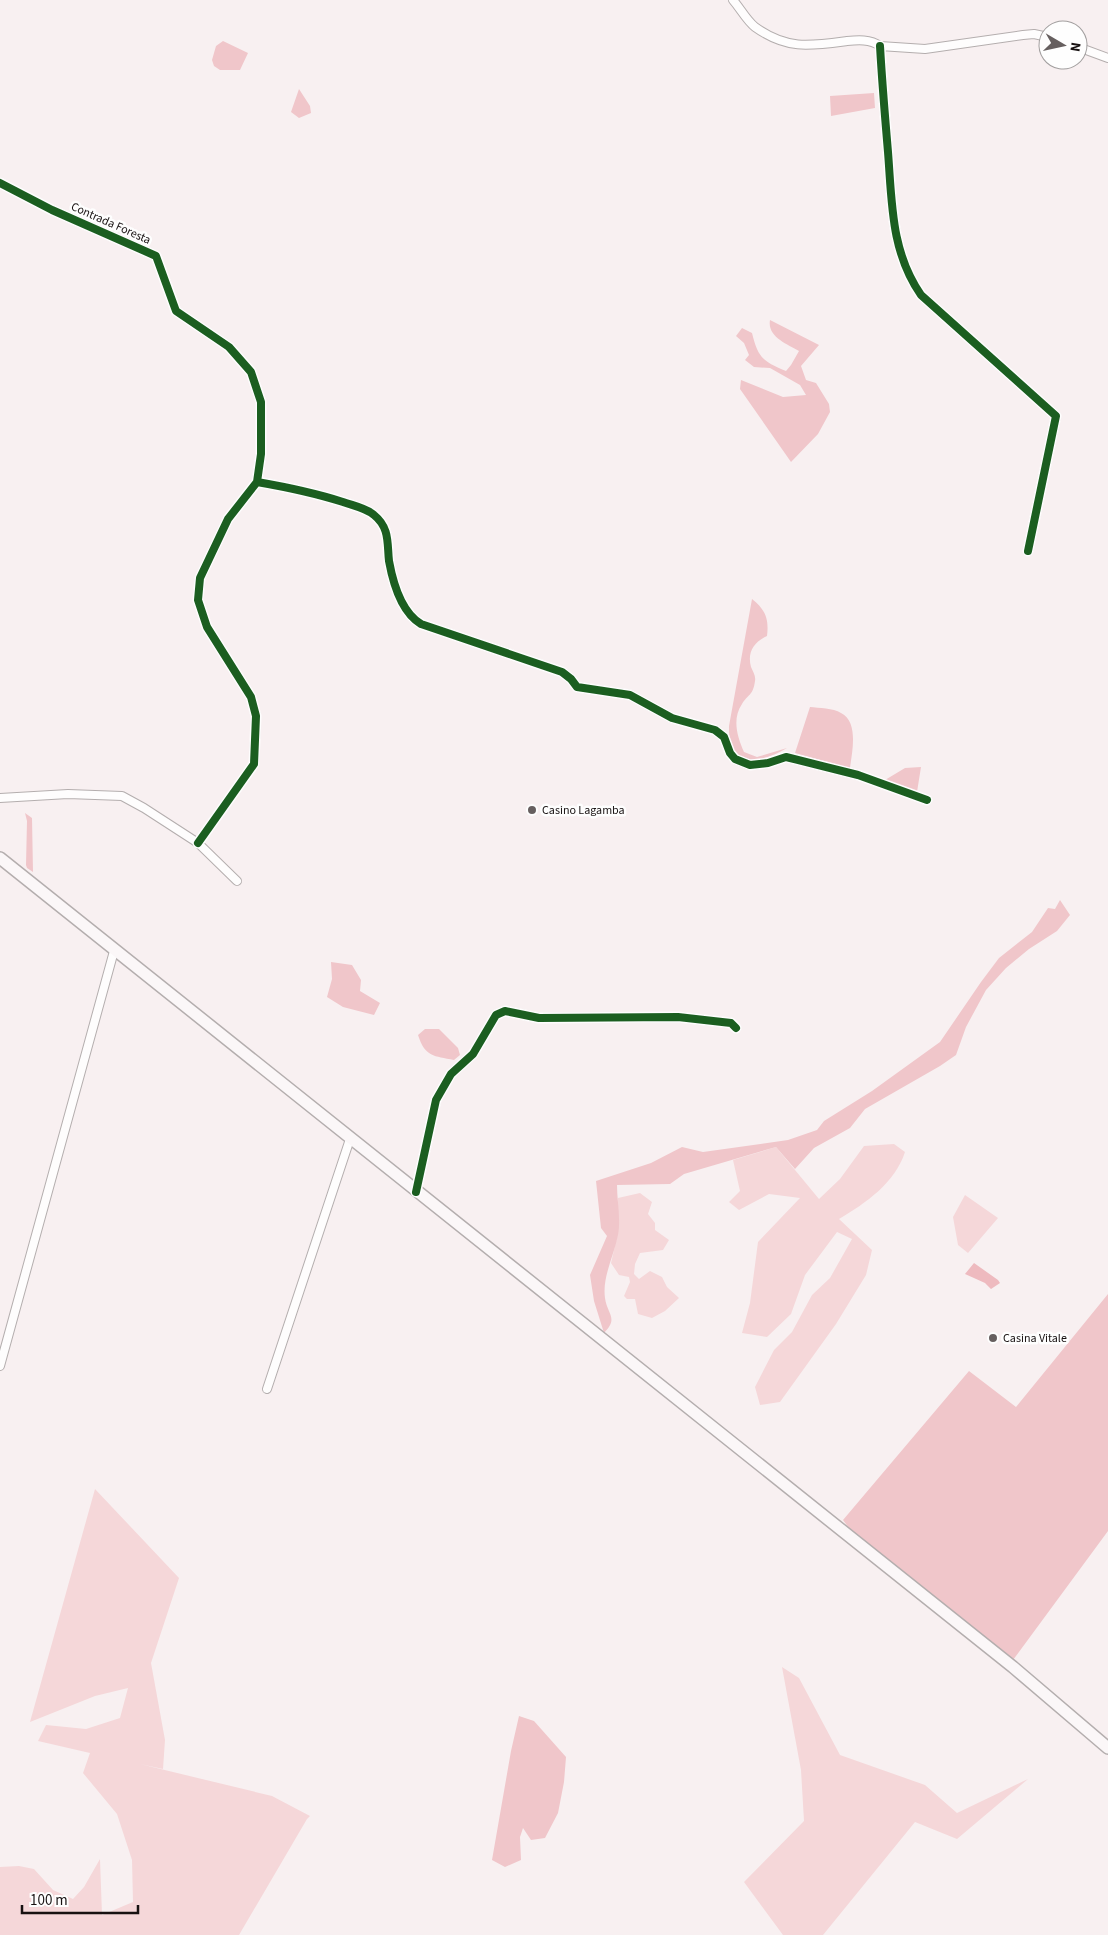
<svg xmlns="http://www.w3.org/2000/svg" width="1108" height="1935" viewBox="0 0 1108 1935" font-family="'Source Sans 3',sans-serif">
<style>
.green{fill:#f5d7d9}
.forest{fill:#f0c6ca}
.water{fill:#eebabf}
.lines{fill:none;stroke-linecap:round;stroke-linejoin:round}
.minor-casing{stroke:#b4aeae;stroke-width:10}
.secondary-casing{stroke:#b4aeae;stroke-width:14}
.minor{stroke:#fefdfd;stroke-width:8}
.secondary{stroke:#fbf7f8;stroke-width:11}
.cycleway-casing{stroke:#fefefe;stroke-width:11}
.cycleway{stroke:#1b5e20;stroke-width:8}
.poi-dot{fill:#665f5f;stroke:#fefefe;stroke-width:2}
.labels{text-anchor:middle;stroke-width:5;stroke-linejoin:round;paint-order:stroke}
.street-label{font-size:12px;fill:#171111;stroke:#fefefe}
.poi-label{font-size:12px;fill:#171111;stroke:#fefefe;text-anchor:start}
</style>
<rect width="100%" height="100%" fill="#f8f0f1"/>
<path class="green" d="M894 1144 905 1152C895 1183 866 1203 839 1219L872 1250 866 1275 836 1324 780 1402 760 1405 755 1387 774 1350 792 1332 812 1295 830 1278 852 1239 837 1232 805 1275 791 1314 767 1337 742 1333 750 1303 758 1242 800 1198 769 1194 739 1210 729 1202 740 1191 733 1160 776 1147 819 1199 840 1179 864 1146Z
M640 1193 652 1202 648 1214 655 1223V1230L669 1240 663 1250 640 1253 635 1264 634 1274 639 1279 650 1271 662 1277 667 1287 679 1298 665 1311 652 1318 638 1314 635 1299H627L624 1296 630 1282 629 1277 619 1275 611 1263 618 1233V1198Z
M965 1195 998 1218 968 1253 958 1245 953 1217Z
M95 1489 179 1578 151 1663 165 1740 163 1769 140 1764 272 1796 310 1816 307 1819 239 1935H0V1867L19 1866 34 1869 53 1890 73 1899 84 1887 100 1859 102 1915 133 1902 132 1860 117 1814 83 1773 90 1753 38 1741 46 1725 86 1729 120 1718 128 1688 95 1696 30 1722Z
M782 1667 799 1678 840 1755 925 1785 957 1813 1028 1779 957 1839 915 1822 823 1935H783L744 1882 804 1821 801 1770Z"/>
<path class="forest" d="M223 41 248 53 240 70H220L214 66 212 60 216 46Z
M299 89 310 106 311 113 299 118 291 112Z
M874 93 875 108 831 116 830 96Z
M770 320 819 345 801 366 806 380 816 383 829 404 830 412 818 434 791 462 740 389 741 380 783 397 806 395 800 385 770 368 754 367 745 360 749 355 744 343 736 336 742 328 752 333C758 357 762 361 786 371L791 365 799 351C787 344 767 337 770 320Z
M752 599C766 610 769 620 767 636 754 642 747 652 751 667 753 672 756 676 755 681 753 696 748 694 742 704 732 719 737 736 744 752L757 757 787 748C759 765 728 767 729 726Z
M810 707C819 708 833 708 841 713 859 722 852 752 850 768L795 753Z
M921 767 917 792 885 780 905 768Z
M25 813 32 818 33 872 27 868 26 865 27 821Z
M1060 900 1070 915 1057 931 1029 949 1006 968 986 990 966 1027 956 1055 940 1066 865 1109 850 1128 814 1148 795 1169 776 1147 684 1174 670 1184 617 1185C617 1201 621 1219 618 1235 614 1256 602 1277 605 1298 607 1314 619 1318 604 1333L594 1301 590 1275 607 1236 601 1228 596 1181 651 1163 682 1147 703 1152 788 1140 817 1130 824 1121 872 1091 940 1042 981 982 999 958 1032 932 1048 908 1055 909Z
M331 962 352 965 361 980 360 991 380 1003 374 1015 343 1007 327 997 332 979Z
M425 1029H439L458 1048 460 1055 454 1060C434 1056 425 1057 418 1035Z
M1108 1294V1531L1013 1660 849 1528 843 1520 969 1371 1016 1407Z
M519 1716 534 1721 566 1757 564 1782 558 1813 545 1838 531 1840 523 1828 520 1837 521 1860 505 1867 492 1860 511 1751Z"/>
<path class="water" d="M974 1263 998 1280 1000 1283 991 1289 985 1283 965 1274Z"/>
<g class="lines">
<g class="minor-casing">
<path id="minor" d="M733 0C740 8 747 21 755 27 787 50 810 46 847 41 858 40 870 39 880 46L925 49 1023 35 1034 34 1048 37
M880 46C882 81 885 117 888 152 892 203 891 252 921 295L1056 416 1028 551
M1078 47 1108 58
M0 183 52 210 156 256 176 311 229 347 251 372 261 402V454L257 482 228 519 200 578 198 600 207 627 251 697 256 716 254 764 198 843
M257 482C286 487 315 493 343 502 354 506 366 508 374 515 390 528 387 543 389 561 393 583 401 612 421 624L562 672 571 679 577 687 630 695 672 718 715 730 724 737 730 753 735 759 750 765 768 763 786 757 858 775 927 800
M0 798 68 794 122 796 144 808 198 843 237 881
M416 1192 436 1100 451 1074 473 1054 496 1015 505 1011 539 1018 678 1017 731 1023 736 1028
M0 1366 114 951
M267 1389 350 1139"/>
</g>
<g class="secondary-casing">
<path id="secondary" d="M0 858 1013 1667 1108 1748"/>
</g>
<use href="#minor" class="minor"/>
<use href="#secondary" class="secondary"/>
<g class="cycleway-casing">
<path id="cycleway" d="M880 46C882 81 885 117 888 152 892 203 891 252 921 295L1056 416 1028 551
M0 183 52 210 156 256 176 311 229 347 251 372 261 402V454L257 482 228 519 200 578 198 600 207 627 251 697 256 716 254 764 198 843
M257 482C286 487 315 493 343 502 354 506 366 508 374 515 390 528 387 543 389 561 393 583 401 612 421 624L562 672 571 679 577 687 630 695 672 718 715 730 724 737 730 753 735 759 750 765 768 763 786 757 858 775 927 800
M416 1192 436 1100 451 1074 473 1054 496 1015 505 1011 539 1018 678 1017 731 1023 736 1028"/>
</g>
<use href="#cycleway" class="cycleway"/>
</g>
<g class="poi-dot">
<circle cx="532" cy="810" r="5"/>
<circle cx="993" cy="1338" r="5"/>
</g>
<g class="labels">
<g class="street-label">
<text transform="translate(111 223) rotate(24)" y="4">Contrada Foresta</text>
</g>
<g class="poi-label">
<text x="542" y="814">Casino Lagamba</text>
<text x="1003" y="1342">Casina Vitale</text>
</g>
</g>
<g transform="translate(1063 45) rotate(99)"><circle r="24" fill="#fefefe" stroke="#a29f9f"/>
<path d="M0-4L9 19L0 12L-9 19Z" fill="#665f5f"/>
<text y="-8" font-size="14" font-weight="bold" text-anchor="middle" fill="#171111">N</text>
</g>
<path d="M22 1905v8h116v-8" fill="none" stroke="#171111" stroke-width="2.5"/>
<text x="30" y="1905" font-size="15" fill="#171111" stroke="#fefefe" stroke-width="4" paint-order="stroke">100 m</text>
</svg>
